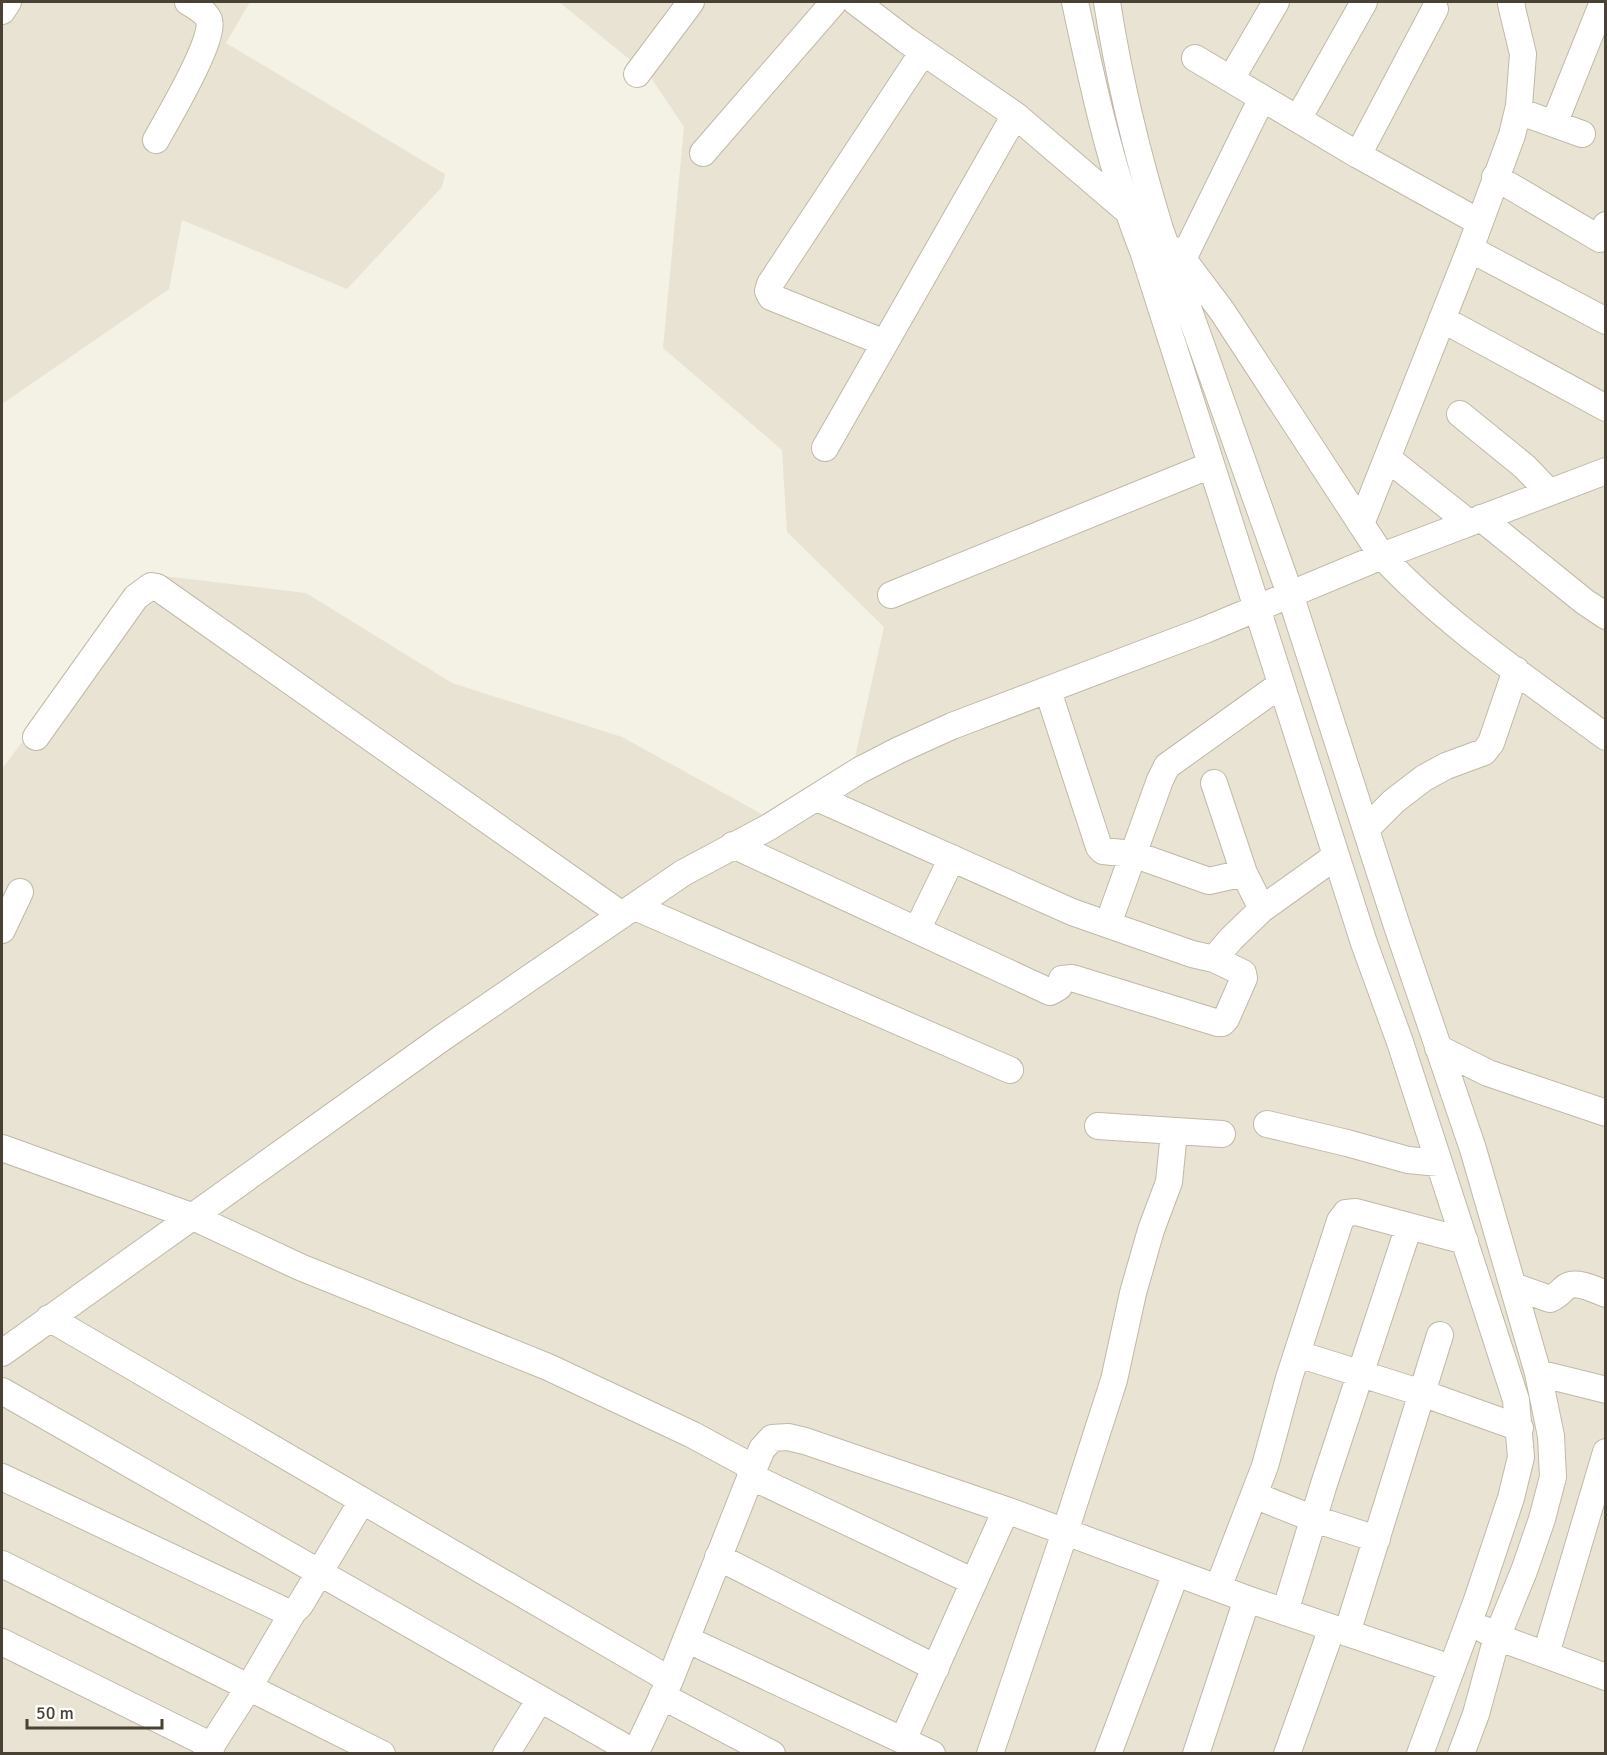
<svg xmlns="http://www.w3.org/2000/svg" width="1607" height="1755" viewBox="0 0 1607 1755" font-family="Signika,sans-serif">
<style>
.residential{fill:#e9e3d3}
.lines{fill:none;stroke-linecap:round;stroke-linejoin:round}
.minor-casing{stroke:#c1b9a7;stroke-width:28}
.minor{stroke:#fff;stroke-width:26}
</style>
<rect width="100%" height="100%" fill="#f4f1e5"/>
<path class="residential" d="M2 2H250L226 43 445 174 442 187 347 289 182 220 169 289 2 404Z
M559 2H1605V1753H2V769L133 593 164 576 306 593 452 683 622 737 771 819 854 762 884 627 787 532 782 450 663 348 684 127 650 76Z"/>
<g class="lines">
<g class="minor-casing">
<path id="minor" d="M856 2 906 40 1015 115 1130 213
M1075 2C1093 86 1111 170 1143 251L1364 943 1400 1042 1516 1400 1521 1457 1511 1498 1477 1600 1420 1754
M1107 2C1119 79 1137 154 1160 229L1290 594 1397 926 1473 1149 1538 1373 1551 1436 1553 1477 1542 1519 1524 1571 1497 1637 1476 1714 1461 1754
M2 11 8 2
M1195 58 1358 155 1479 222
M637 74 691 2
M1231 79 1276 2
M1518 111 1582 134
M1298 119 1364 2
M1554 124 1603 2
M156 140C167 120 216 38 209 20 206 12 195 6 188 2
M703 153 834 2
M1358 155 1435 9
M1495 177 1600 239 1606 225
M1470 249 1606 321
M1176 250 1222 311 1382 556C1446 625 1530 681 1606 737
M1183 259 1262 98
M1442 319 1606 408
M885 343 771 297 768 291 770 284 923 52
M1460 414 1525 467 1549 492
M825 448 1015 115
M1387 458 1469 523
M1481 518 1585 602 1606 616
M1361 524 1470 249 1512 135 1519 106 1523 54 1511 4 1512 2
M891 595 1211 465
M1048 691 1099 847 1103 851 1133 854 1209 881 1244 873 1262 909
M36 737 136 597 151 586 157 587 622 915
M1214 783 1244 873
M817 798 1072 912 1192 954 1214 959 1231 939 1262 909 1336 856
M1366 829 1394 801 1424 778 1446 766 1484 752 1491 743 1516 670
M733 845 1050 992 1059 987 1062 979 1072 978 1218 1023H1222L1226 1019 1244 978 1243 973 1214 959
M635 907 1010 1070
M1108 924 1160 780 1167 766 1280 685
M2 930 20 892
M917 930 952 858
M1438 1048 1488 1073 1606 1113
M1267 1124 1347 1143 1408 1160 1439 1163
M1098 1126 1222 1134
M2 1148 191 1216 300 1267 548 1367 693 1435 754 1468
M1513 1286 1550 1299C1561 1294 1559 1292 1566 1287 1576 1280 1596 1290 1606 1294
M49 1318 670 1680
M2 1353 442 1038 683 873 769 827 860 770 899 750 952 726 1205 630 1382 556 1606 471
M1298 1354 1422 1393 1520 1428
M1538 1373 1606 1390
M2 1391 635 1753
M750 1476 974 1582
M2 1477 287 1612H293L300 1605 362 1501
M1254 1495 1314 1519 1377 1539
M718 1557 936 1668
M2 1564 382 1754
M1218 1588 1265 1466 1289 1378 1340 1221 1346 1213 1356 1212 1465 1241
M1285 1612 1324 1484 1409 1226
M1483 1629 1497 1637 1606 1677
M1347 1633 1440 1335
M686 1639 932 1754
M2 1642 212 1746
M1546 1654 1606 1452
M662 1696 772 1754
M903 1740 1006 1510
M206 1754 249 1687 293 1612
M506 1754 540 1699
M635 1754 670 1680 754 1468 762 1449 772 1438 788 1437 805 1441 1006 1510 1247 1599 1451 1668
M990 1754 1065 1532 1114 1380 1133 1293 1151 1230 1169 1182 1174 1132
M1108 1754 1176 1573
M1196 1754 1247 1599
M1287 1754 1332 1628"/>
</g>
<use href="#minor" class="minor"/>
</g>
<rect width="1607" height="1755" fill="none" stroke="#484134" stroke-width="6"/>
<path d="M27 1719v9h135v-9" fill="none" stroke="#484134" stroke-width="3"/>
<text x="36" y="1719" font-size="18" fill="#484134" stroke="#ffffff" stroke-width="4.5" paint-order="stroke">50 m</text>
</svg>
